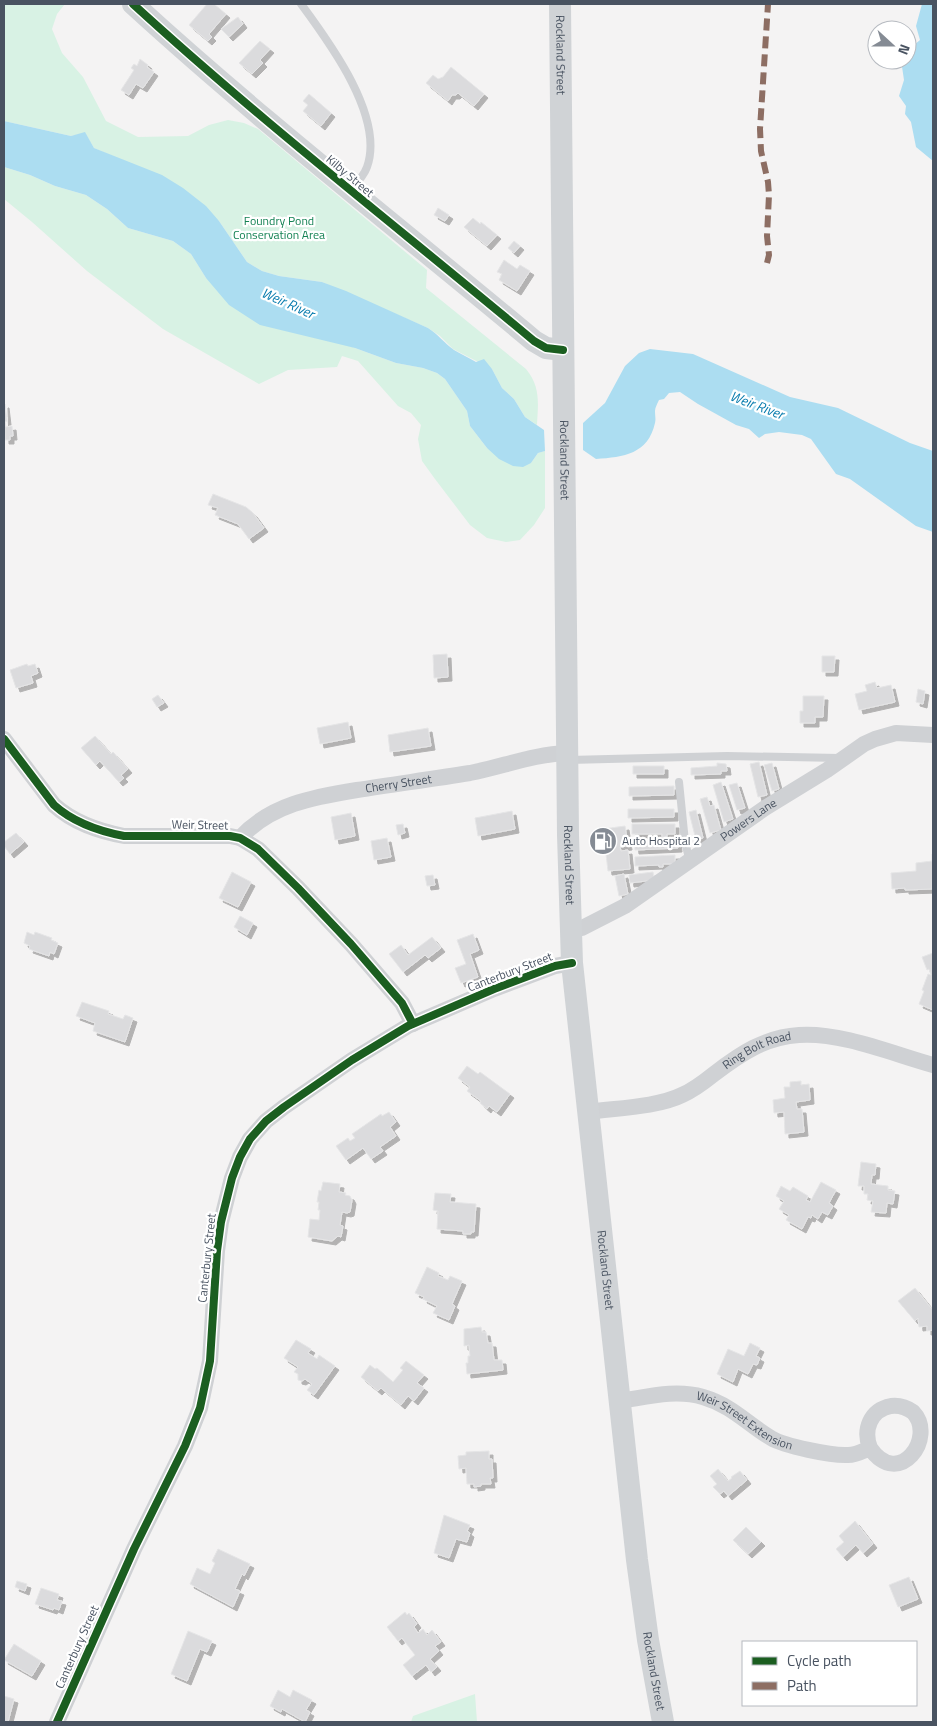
<svg xmlns="http://www.w3.org/2000/svg" width="937" height="1726" viewBox="0 0 937 1726" font-family="'Titillium Web',sans-serif">
<style>
.green{fill:#d8f2e4}
.water{fill:#acddf1}
.building{fill:#dbdbdd;stroke:#e5e5e6;filter:url(#shadow)}
.lines{fill:none;stroke-linecap:round;stroke-linejoin:round}
.lane{stroke:#cfd1d4;stroke-width:8}
.street{stroke:#cfd1d4;stroke-width:16}
.secondary{stroke:#d0d3d6;stroke-width:22}
.quiet{stroke:#8d6e63;stroke-width:6;stroke-dasharray:12 6;stroke-linecap:butt}
.cycleway-casing{stroke:#fff;stroke-width:11}
.cycleway{stroke:#1b5e20;stroke-width:8}
.labels{text-anchor:middle;stroke-width:4.5;stroke-linejoin:round;paint-order:stroke}
.street-label{font-size:12px;fill:#495361;stroke:#fff}
.park-label{font-size:12px;fill:#148254;stroke:#fff}
.poi-label{font-size:12px;fill:#495361;stroke:#fff;text-anchor:start}
.water-label{font-size:14px;font-style:italic;fill:#087cae;stroke:#fff}
</style>
<defs>
<filter id="shadow"><feDropShadow dx="4" dy="4" stdDeviation="0" flood-color="#0004"/></filter>
</defs>
<rect width="100%" height="100%" fill="#f4f3f3"/>
<path class="green" d="M4 4H65L57 14 52 29 62 53 83 77 106 121 138 137 188 136 209 125 228 120 244 123 258 129 427 270 426 288 526 369C541 387 538 404 537 425L525 417 514 399 502 388 492 369 453 349 440 336 428 328 322 282 279 276 262 271 247 262 219 221 119 159 94 148 85 133 71 136 4 121Z
M4 167 30 175 55 186 86 195 107 209 128 228 173 241 191 254 206 278 355 348 396 363 423 368 437 373 445 379 467 411 470 426 487 448 531 463 538 453 545 451V508L534 525 520 540 506 542 487 538 470 525 435 479 422 461 418 439 421 425 411 413 398 406 358 361 342 356 337 367 288 370 259 384 163 329 87 271 32 222 4 199Z
M475 1694 477 1722H411L413 1716Z"/>
<path class="water" d="M922 4H933V161L916 147 911 122 905 114 906 106 899 96 904 80 901 60H907V51L920 40 916 26Z
M4 121 71 136 85 132 94 148 162 175 183 188 206 206 219 221 247 262 262 271 279 276 322 282 346 291 428 328C438 334 444 343 454 350 461 354 469 358 476 362L484 359 492 369 502 388 514 399 525 417 544 430 545 451 538 453 531 463 523 467 513 466 499 459 487 448 470 426 467 411 445 379 437 373 423 368 396 363 355 348 260 325 229 305 206 278 191 254 173 241 128 228 107 209 86 195 55 186 30 175 4 167Z
M650 349 693 354 790 397 838 408 910 443 933 451V532L916 526 850 479 836 474 811 439 802 435 779 432 765 434 759 438 749 429 736 425 698 404 680 392 669 393 664 399 659 400C657 404 655 408 655 411 655 416 656 419 655 423 648 454 624 457 596 459L583 450V423L605 403 625 366 639 353Z"/>
<path class="building" d="M207 4H214L226 14 209 34 212 37 208 41 189 25Z
M238 17 243 24 229 37 221 29Z
M260 41 270 49 260 60 263 63 252 74 239 63Z
M140 59 148 65 147 67 154 72 143 88 136 84 129 95 121 90 134 70 131 68 134 64 137 66Z
M451 67 484 94 474 106 458 93 456 95H452L448 101 426 83 433 75 438 79 443 77Z
M309 94 331 113 321 126 303 111 308 105 303 101Z
M438 208 449 215 445 221 434 215Z
M473 218 480 224 481 222 497 235 487 246 464 227Z
M514 241 520 246 514 253 508 248Z
M504 260 517 269 520 265 530 271 517 291 499 280 502 274 497 272Z
M4 404H5L7 421 5 422 6 427 12 426 13 436H10V440H5Z
M213 494 246 507 253 513 264 528 249 539 238 524 215 515 218 508 208 505Z
M447 654 448 677 434 678 433 655Z
M822 656H835L834 672H822Z
M27 664 28 666 35 664 38 673 31 676 33 683 16 688 10 670Z
M875 682 877 688 891 685 895 702 859 710 855 694 867 691 865 685Z
M918 689 925 691 923 704 916 702Z
M158 695 164 703 157 707 152 699Z
M803 696H824L823 717H815V723H800V711H803Z
M348 722 351 738 320 744 317 728Z
M428 728 431 746 390 752 388 735Z
M95 736 111 754 113 752 128 769 121 775 124 778 119 782 100 761 96 765 81 748Z
M759 762 767 795 758 797 750 764Z
M717 763 726 764 727 771H721V774L691 775V768L717 766Z
M772 763 779 789 772 791 764 765Z
M633 766H664V774H633Z
M721 782 733 819 724 822 713 785Z
M737 783 745 808 737 810 729 785Z
M674 786V795L629 796V787Z
M707 797 710 806 714 805 721 830 710 833 700 799Z
M628 809H674V817L628 818Z
M696 810 703 838 696 840 689 812Z
M512 811 515 829 478 836 475 818Z
M351 813 355 836 335 840 331 817Z
M403 824 405 833 398 835 396 825Z
M632 824H675V834H667V837H662V834H632Z
M625 826 628 846 620 847 621 851 628 850 630 869 608 871 603 829Z
M16 833 24 842 10 854 4 846V842Z
M387 838 391 857 374 860 371 841Z
M677 839 678 848 635 850 634 841Z
M932 854H933L932 889 905 890V888L892 889 891 873 916 871V863L932 861Z
M675 855V864H663V867H659V865L635 866V857Z
M232 872 251 882 238 907 219 898Z
M653 872 654 880 630 883 629 875Z
M624 874 628 894 619 896 615 876Z
M433 875 435 885 427 886 425 876Z
M240 916 253 923 247 935 234 927Z
M27 932 34 935 35 932 52 938 51 940 58 943 54 954 50 952 49 956 29 949 30 946 24 943Z
M473 934 479 950 470 954 478 977 461 983 455 968 466 964 457 940Z
M432 937 441 948 428 958 425 955 403 972 389 954 401 945 408 955Z
M933 953V1010L919 1004 924 991 922 990 928 974 931 975 929 969 927 970 922 957Z
M82 1002 109 1011 108 1014 123 1019 125 1015 133 1018 125 1042 93 1031 95 1023 76 1016Z
M467 1066 478 1074 480 1072 510 1094 497 1112 489 1106 487 1109 480 1103 481 1101 467 1091 470 1087 458 1078Z
M801 1081V1085L809 1084 810 1100 796 1102 797 1109H802L804 1132 785 1134 784 1112 774 1113 773 1100 785 1098 784 1087H790V1082Z
M389 1112 396 1122 390 1127 396 1136 380 1147 383 1151 371 1159 363 1148 346 1160 336 1146 348 1138 350 1141 355 1138 352 1134 381 1114 382 1116Z
M861 1162 876 1164 875 1175H872L871 1184 888 1186V1190L895 1191 893 1204 887 1203 886 1213 871 1212 873 1201 867 1200 868 1194H864V1186H858Z
M323 1182 340 1184 339 1192 346 1193 345 1195 350 1196 352 1200 350 1212 347 1213 342 1212 340 1225 343 1226 341 1237 338 1236 332 1241 308 1237 310 1219 319 1220 320 1210H318L319 1202H317L319 1190 321 1191Z
M821 1182 836 1190 829 1203 833 1206 828 1215 822 1212 818 1219 812 1215 811 1218 808 1217 802 1229 786 1220 789 1215 779 1209 784 1201 776 1196 781 1186 790 1191 793 1187 808 1196 806 1200 810 1202Z
M435 1193 451 1194 450 1202 476 1204 474 1232H471V1234H463V1231L437 1229 438 1211 433 1210Z
M427 1267 439 1273 438 1276 448 1280 450 1276 462 1281 452 1304 455 1306 449 1320 433 1313 437 1306 423 1299 424 1297 415 1293Z
M915 1288 931 1308H933V1330L927 1331V1326L919 1327 918 1318 915 1321 898 1301Z
M481 1327 482 1332H486L488 1343H492L494 1360H502L503 1370 467 1374 466 1363H468V1356H470L469 1345 464 1346V1329Z
M296 1340 311 1349 308 1353 317 1359 319 1355 335 1366 314 1395 307 1390 312 1384 305 1379 302 1381 298 1380V1374L294 1372 298 1367 284 1358Z
M750 1343 760 1348 756 1356 760 1358 757 1365 753 1364 748 1374 738 1369 733 1382 717 1374 728 1349 744 1356Z
M406 1361 424 1375 417 1383 424 1388 414 1401 408 1396 401 1405 381 1388 378 1391 361 1377 370 1365 375 1369 377 1368 393 1382 403 1370 400 1368Z
M489 1451V1459H492L493 1478H490L491 1484H481V1486L474 1487V1484H467L466 1468 459 1469 458 1456 466 1455V1452Z
M718 1469 728 1481 732 1478 731 1477 740 1471 747 1480 728 1496 724 1491 720 1494 713 1487 717 1484 710 1476Z
M444 1515 470 1525 467 1531 470 1533 467 1542 456 1539 449 1558 434 1553Z
M855 1521 873 1544 863 1553 856 1545 843 1557 836 1549 844 1542 839 1536Z
M746 1527 761 1542 748 1554 733 1540Z
M218 1549 250 1564 244 1576 242 1574 235 1589 240 1591 233 1607 190 1584 197 1568 210 1574 215 1563 212 1561Z
M909 1577 918 1599 898 1607 889 1585Z
M17 1581 27 1584 25 1591 15 1587Z
M41 1588 59 1594 57 1600 62 1601 59 1610 54 1608 53 1610 35 1604Z
M405 1612 407 1615 409 1613 417 1624 414 1627 418 1633 423 1629 427 1635 432 1630 441 1642 435 1646 439 1651 430 1659 437 1667 431 1672 426 1665 412 1676 403 1665 415 1655 402 1638 398 1641 387 1627Z
M188 1631 212 1641 207 1652 200 1649 187 1681 171 1674Z
M14 1644 41 1661 32 1676 4 1660Z
M278 1690 290 1697 293 1690 312 1700 306 1710 310 1712 305 1722 282 1709 281 1712 270 1706Z
M4 1696 14 1699 8 1722 4 1721Z"/>
<g class="lines">
<path class="lane" d="M301 4C329 42 385 117 367 167 364 176 357 183 351 189
M569 760 727 756 840 758
M679 782 685 842 690 862"/>
<g class="street">
<path d="M4 739 54 805C74 823 98 831 124 836H230L240 838 258 849 298 888 351 944 402 1003 413 1024"/>
<path id="s1" d="M240 838C271 804 314 797 357 790 395 784 433 779 470 773 502 767 534 754 567 753"/>
<path id="s2" d="M571 930 582 928 625 906 765 808 827 770 864 744 875 739 896 733 933 735"/>
<path id="s3" d="M588 1112C616 1108 658 1107 682 1095 694 1090 704 1082 714 1074 740 1054 765 1037 799 1035 841 1032 893 1054 933 1065"/>
<path id="s4" d="M620 1401C647 1397 675 1389 703 1397 733 1406 746 1423 771 1438 784 1446 832 1456 848 1455 856 1455 863 1451 870 1448 899 1490 937 1437 913 1412 906 1407 899 1405 891 1406 870 1410 863 1430 870 1448"/>
<path d="M57 1722 134 1549 185 1446 200 1408 210 1361 217 1251 221 1222 232 1178 240 1157 250 1139 266 1121 284 1107 352 1060 408 1026 494 989 555 966 572 963"/>
</g>
<g class="secondary">
<path d="M133 4C262 122 400 229 534 341L546 348 563 350"/>
<path id="s5" d="M560 4 568 835 572 963 637 1560 648 1640 663 1722"/>
</g>
<path class="quiet" d="M767 263 769 255 767 236 769 195 768 182 761 151 760 129 768 4"/>
<g class="cycleway-casing">
<path id="cycleway" d="M133 4C262 122 400 229 534 341L546 348 563 350
M4 739 54 805C74 823 98 831 124 836H230L240 838 258 849 298 888 351 944 402 1003 413 1024
M57 1722 134 1549 185 1446 200 1408 210 1361 217 1251 221 1222 232 1178 240 1157 250 1139 266 1121 284 1107 352 1060 408 1026 494 989 555 966 572 963"/>
</g>
<use href="#cycleway" class="cycleway"/>
</g>
<defs>
<g id="fuel-disc" transform="scale(1.4375)"><circle r="9.5" fill="#858b94" stroke="#fff"/><path d="M-5.5-6h7V0h2V4h1.3V-2.5L3-4.5l.8-.8L6-3V5H2.5V1h-1V6h-7ZM-4.2-4.7v3.2H.2V-4.7Z" fill="#fff"/></g>
</defs>
<g fill-rule="evenodd">
<use href="#fuel-disc" x="603" y="841"/>
</g>
<g class="labels">
<g class="street-label">
<text dy="4" stroke="none"><textPath href="#s5" startOffset="51">Rockland Street</textPath></text>
<text transform="translate(350 176) rotate(40)" y="4">Kilby Street</text>
<text dy="4" stroke="none"><textPath href="#s5" startOffset="456">Rockland Street</textPath></text>
<text dy="4" stroke="none"><textPath href="#s1" startOffset="171">Cherry Street</textPath></text>
<text dy="4" stroke="none"><textPath href="#s2" startOffset="210">Powers Lane</textPath></text>
<text transform="translate(200 825) rotate(1)" y="4">Weir Street</text>
<text dy="4" stroke="none"><textPath href="#s5" startOffset="861">Rockland Street</textPath></text>
<text transform="translate(510 972) rotate(-21)" y="4">Canterbury Street</text>
<text dy="4" stroke="none"><textPath href="#s3" startOffset="184">Ring Bolt Road</textPath></text>
<text transform="translate(207 1258) rotate(-84)" y="4">Canterbury Street</text>
<text dy="4" stroke="none"><textPath href="#s5" startOffset="1268">Rockland Street</textPath></text>
<text dy="4" stroke="none"><textPath href="#s4" startOffset="132">Weir Street Extension</textPath></text>
<text transform="translate(77 1647) rotate(-66)" y="4">Canterbury Street</text>
<text dy="4" stroke="none"><textPath href="#s5" startOffset="1672">Rockland Street</textPath></text>
</g>
<g class="park-label">
<text x="279" y="225">Foundry Pond<tspan x="279" dy="14">Conservation Area</tspan></text>
</g>
<g class="poi-label">
<text x="622" y="845">Auto Hospital 2</text>
</g>
<g class="water-label">
<text transform="translate(288 303) rotate(24)" y="5">Weir River</text>
<text transform="translate(757 405) rotate(21)" y="5">Weir River</text>
</g>
</g>
<rect width="937" height="1726" fill="none" stroke="#495361" stroke-width="10"/>
<rect x="742" y="1641" width="175" height="65" fill="#ffffff" stroke="#b6bac0"/>
<rect x="752" y="1657" width="25" height="8" fill="#1b5e20" stroke="#b6bac0"/>
<text x="787" y="1666" font-size="15" fill="#495361">Cycle path</text>
<rect x="752" y="1682" width="25" height="8" fill="#8d6e63" stroke="#b6bac0"/>
<text x="787" y="1691" font-size="15" fill="#495361">Path</text>
<g transform="translate(892 45) rotate(111)"><circle r="24" fill="#ffffff" stroke="#b6bac0"/>
<path d="M0-4L9 19L0 12L-9 19Z" fill="#858b94"/>
<text y="-8" font-size="14" font-weight="bold" text-anchor="middle" fill="#495361">N</text>
</g>
</svg>
